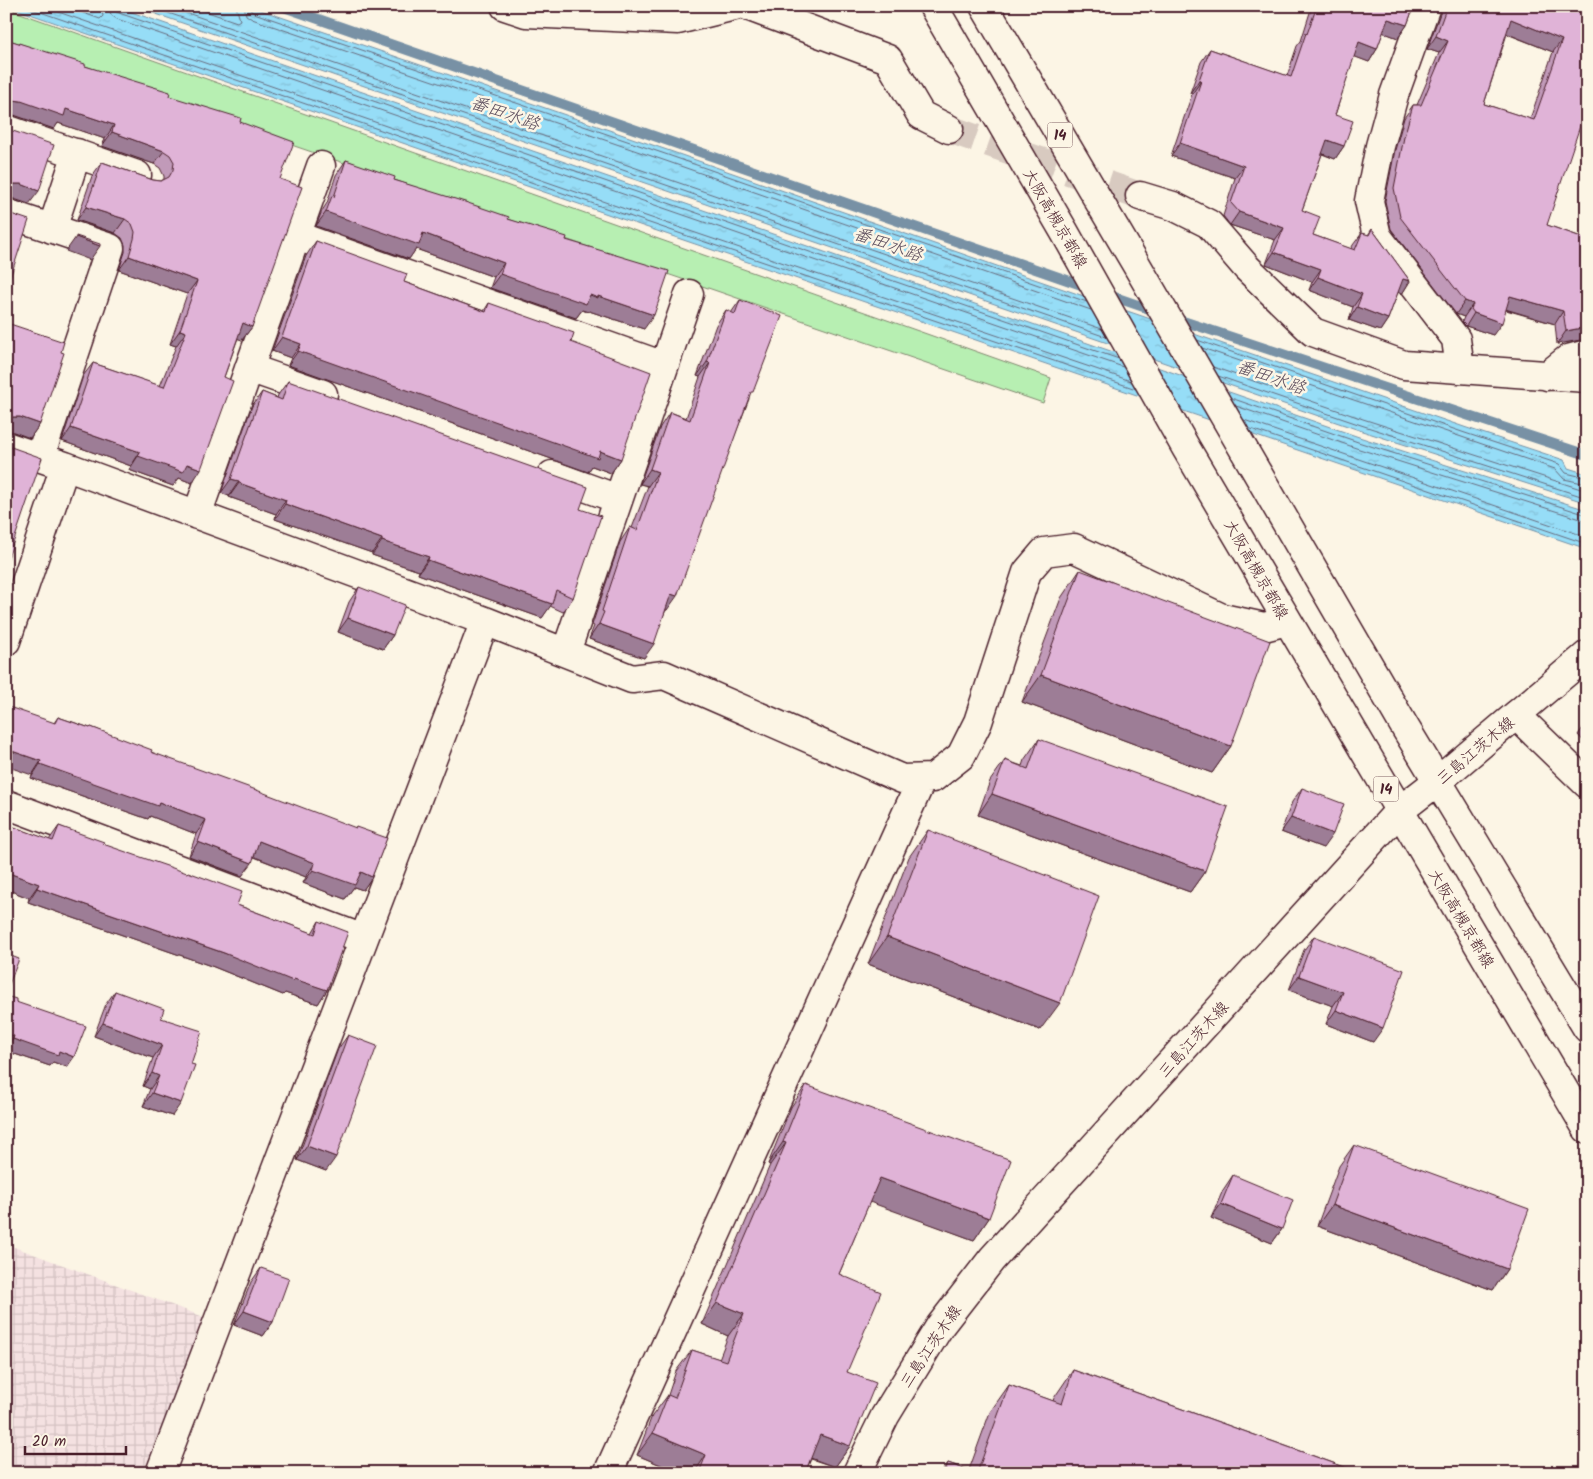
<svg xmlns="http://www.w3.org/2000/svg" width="1593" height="1479" viewBox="0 0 1593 1479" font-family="Kalam,'Klee One',sans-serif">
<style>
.industrial{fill:url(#industrial-grid)}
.grass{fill:#b7efb2;stroke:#80876e}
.water{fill:url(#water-ripples);stroke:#7891a5}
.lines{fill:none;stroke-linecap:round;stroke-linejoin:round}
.shore{stroke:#686b7d;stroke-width:1}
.stream{stroke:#7891a5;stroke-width:10}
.minor-tunnel{stroke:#d8cac0;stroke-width:28;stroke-dasharray:28 14;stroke-linecap:butt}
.minor-casing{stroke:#4a1f2b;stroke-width:31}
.major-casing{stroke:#4a1f2b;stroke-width:31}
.minor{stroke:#fcf5e5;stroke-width:28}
.major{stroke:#fcf5e5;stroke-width:28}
.wall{fill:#c19ab9;stroke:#4a1f2b;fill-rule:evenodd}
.shaded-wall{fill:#9d7d96;stroke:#4a1f2b}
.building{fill:#e0b3d7;stroke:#4a1f2b;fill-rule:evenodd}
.labels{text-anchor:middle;stroke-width:5;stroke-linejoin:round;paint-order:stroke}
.shield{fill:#fcf5e5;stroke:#7f5f63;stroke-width:1}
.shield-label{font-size:15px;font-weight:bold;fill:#4a1f2b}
.street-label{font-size:16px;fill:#4a1f2b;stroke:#fcf5e5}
.water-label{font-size:18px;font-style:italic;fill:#5d4e5e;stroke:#fcf5e5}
</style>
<defs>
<pattern id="industrial-grid" width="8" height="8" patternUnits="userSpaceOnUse" patternTransform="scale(1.25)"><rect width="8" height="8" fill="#f4e1e1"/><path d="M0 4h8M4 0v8" fill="none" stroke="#d3c1c1"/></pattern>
<pattern id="water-ripples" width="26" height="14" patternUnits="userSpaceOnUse" patternTransform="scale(1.25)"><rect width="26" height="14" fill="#96ddf7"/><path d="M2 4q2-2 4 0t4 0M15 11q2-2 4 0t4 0" fill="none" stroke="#83bdd4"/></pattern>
</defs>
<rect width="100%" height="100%" fill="#fcf5e5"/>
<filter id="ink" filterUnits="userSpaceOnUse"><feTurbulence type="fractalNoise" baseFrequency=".02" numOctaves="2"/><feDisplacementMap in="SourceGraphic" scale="10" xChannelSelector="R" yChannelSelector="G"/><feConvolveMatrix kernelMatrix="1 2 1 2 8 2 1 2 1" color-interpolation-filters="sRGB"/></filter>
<g filter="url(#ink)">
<path class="industrial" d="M6 1244 204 1317 143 1473H6Z"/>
<path class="grass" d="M6 8 1051 378 1043 403 6 47Z"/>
<path class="water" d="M7 6H114L1359 437 1587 510V549L622 219Z
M133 6H249L670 151 1014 272 1467 428 1564 460 1568 468 1587 474V503L1359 430Z"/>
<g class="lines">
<path class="shore" d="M23 6 623 214 1136 389
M41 6 625 209 1131 381
M64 6 100 19 103 16 101 6
M109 6 111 15 117 19 1123 367
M115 6 116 11 119 13 1119 359
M148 6 1106 337
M167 6 1102 329
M190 6 237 22 240 20 236 6
M244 6 246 15 252 19 666 161 1091 310
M250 6 251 11 254 13 668 155 1087 302
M1197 340 1465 433 1559 464 1566 473 1587 478
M1202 348 1555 469 1564 479 1587 484
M1213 367 1363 419 1587 491
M1218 376 1361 425 1587 498
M1231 398 1358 442 1587 515
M1236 406 1356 448 1587 521
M1244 420 1587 537
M1248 428 1587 544"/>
<path class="stream" d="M281 6 1090 288
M1106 294 1158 312
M1174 318 1587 455"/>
<path class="minor-tunnel" d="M949 129 1140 196"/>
<g class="minor-casing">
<path id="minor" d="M505 6 526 13 678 20 735 6
M747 6 888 59 921 115 949 129
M1426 6 1394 95 1380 146 1369 201 1377 236 1456 339 1460 369
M1578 6 1587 9
M6 129 137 175
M1140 196 1173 206 1209 224 1247 268 1313 332 1404 365 1587 378
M6 213 110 248 40 457
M52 229 77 153
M297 236 664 366
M249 368 323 394
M1547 376 1568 359 1587 354
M6 446 65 466 485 621 632 679 664 675 902 779 933 778 961 756 978 722 1027 572 1044 552 1074 548 1222 618 1264 627 1287 621
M552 475 618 499
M197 515 321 166
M6 641 65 466
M566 652 689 294
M1516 715 1587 784
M6 804 353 935
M160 1473 485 621
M608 1473 922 779"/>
</g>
<g class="major-casing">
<path id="major" d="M933 6 1064 231 1186 448 1587 1129
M984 6 1136 264 1406 729 1587 1028
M857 1473 885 1416 940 1326 992 1259 1399 811 1439 780 1587 655"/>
</g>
<use href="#minor" class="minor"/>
<use href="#major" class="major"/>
</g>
<path class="wall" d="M1312 6H1414L1407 25 1398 38 1383 32 1377 49 1369 62 1354 56 1335 115 1344 146 1335 159 1322 154 1302 210 1313 235 1351 249 1353 245 1362 233 1368 235 1372 229 1410 281 1402 294 1398 292 1388 319 1380 331 1349 320 1353 307 1309 290 1312 282 1266 264 1275 240 1230 225 1223 216 1235 178 1171 156 1192 94 1190 93 1201 62 1210 49 1287 76 1297 46 1301 41Z
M1441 6H1576L1547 225 1587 239V339L1557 344 1555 324 1506 310 1493 335 1466 326 1462 322 1464 317 1456 314 1391 229 1385 201 1395 150 1404 118 1413 105H1417L1439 53 1427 49 1441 11ZM1507 34 1553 52 1530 119 1484 104Z
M6 39 85 66 240 122 280 179 252 327 242 340 238 338 224 377 192 483 179 478 173 486 129 470 131 466 62 441 83 376 93 363 160 386 176 346 170 344 187 294 119 270 125 252V245L122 238 115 233 77 220 92 176 102 162 153 180 161 181 164 179V176L160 168 154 164 102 146 105 139 58 123 54 129 11 114H6Z
M346 160 394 180 508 219 566 240 644 329 589 311 588 312 582 310 576 318 490 288 494 277 416 249 409 259 316 226 322 211 327 203 336 175Z
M316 241 404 282 484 311 489 303 621 459 611 473 592 466 588 472 288 365 291 358 272 351 306 256Z
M740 300 749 399 667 610H666L644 658 589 639 594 626 592 625 620 542 630 527 632 528 648 486 640 484 660 427 670 412 686 418 700 377 697 376 716 325 726 310 731 313Z
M6 321 40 424 30 438 11 431H6Z
M288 381 580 509 573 598 563 612 550 606 542 618 418 574 419 571 372 555V553L275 519 276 514 229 497V496L221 493 252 406 262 392 277 398 278 395Z
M1080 570 1231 746 1212 773 1022 702 1061 598Z
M359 587 393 635 383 649 338 632 349 602Z
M58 717 90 728 91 727 151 752 372 877 363 890 354 887 345 899 303 883 306 877 254 857 242 876 189 856 196 834 150 816 148 819 31 778 54 723Z
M1587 722V745L1578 735Z
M1039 739 1205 871 1190 892 978 815 990 781 1005 760 1022 766 1024 760Z
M1302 788 1323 848 1281 832 1292 802Z
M6 824 49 840 59 826 103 844 237 905 312 933 319 921 327 990 318 1004 285 993 283 995 214 967 28 902 29 898 6 889Z
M928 830 1040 1030 868 964 909 857Z
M1314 936 1373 1042 1326 1024 1333 1006 1289 990 1304 950Z
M115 991 161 1018 172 1116 143 1106 150 1089 143 1086 153 1058 94 1036 106 1004Z
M6 996 16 1002 67 1067 53 1062 50 1066 6 1051Z
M348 1035 326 1171 297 1160 338 1049Z
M806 1085 989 1218 974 1240 870 1201 839 1274 847 1372 850 1446 835 1467 811 1459 805 1473H680L637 1455 652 1416 668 1395 676 1371 692 1350 719 1359 728 1336 702 1324 770 1165 768 1164 791 1107Z
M1354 1145 1507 1269 1493 1290 1317 1226 1339 1166Z
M1233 1175 1282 1229 1272 1243 1211 1218 1223 1190Z
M261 1268 273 1322 263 1336 234 1325 251 1282Z
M1073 1370 1361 1473H941L948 1463 969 1470 990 1412 1009 1385 1053 1401 1054 1398Z"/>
<path class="shaded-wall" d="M1388 19 1407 25 1398 38 1379 31Z
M1511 19 1562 40 1553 52 1503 32Z
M1436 36 1448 41 1439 53 1427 49Z
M1359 42 1377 49 1369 62 1350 55Z
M1199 80 1201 81 1192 94 1190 93Z
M13 100 21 101 66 109 114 125 105 139 58 123 54 129 11 114H6V103Z
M112 132 164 151 154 164 102 146Z
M1327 140 1344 146 1335 159 1319 152Z
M1180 143 1244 166 1235 178 1171 156Z
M13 184H21L39 191 29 204 11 198H6V187Z
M86 207 125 219 115 233 77 220Z
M326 212 423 233 504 263 494 277 416 249 409 259 316 226Z
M1239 212 1284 228 1275 240 1230 225Z
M76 237 100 246 90 260 66 251Z
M1274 252 1321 269 1312 282 1266 264Z
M129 256 197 281 187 294 119 270Z
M500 274 590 295 598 296 654 315 644 329 589 311 588 312 582 310 576 318 490 288Z
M1318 277 1362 294 1353 307 1309 290Z
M1403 279 1410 281 1402 294 1394 291Z
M1510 296 1563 311 1555 324 1502 308Z
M1465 301 1473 304 1464 317 1456 314Z
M1357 307 1388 319 1380 331 1349 320Z
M1474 313 1502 323 1493 335 1466 326Z
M243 323 252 327 242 340 233 337Z
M1587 327V339L1557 344 1566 331Z
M180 330 186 332 176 346 170 344Z
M282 337 301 344 291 358 272 351Z
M298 351 600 451 621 459 611 473 592 466 588 472 288 365Z
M707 362 710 363 700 377 697 376Z
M6 410 11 412 6 418Z
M13 417H20L40 424 30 438 11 431H6V422L8 419Z
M71 428 140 452 131 466 62 441Z
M138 456 187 464 201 469 192 483 179 478 173 486 129 470Z
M650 469 658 472 648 486 640 484Z
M231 479 239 481 229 496 221 493Z
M239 483 286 500 276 514 229 497Z
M285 504 382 539 372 553 275 519Z
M382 541 429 557 419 571 372 555Z
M428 560 552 604 542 618 418 574Z
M671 594 677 596 667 610 661 609Z
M348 618 393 635 383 649 338 632Z
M599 624 654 644 644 658 589 639Z
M1041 675 1231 746 1212 773 1022 702Z
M6 749 41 761 32 775 6 766Z
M40 764 159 802 206 820 196 834 150 816 148 819 31 778Z
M992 794 1205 871 1190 892 978 815Z
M1291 818 1333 834 1323 848 1281 832Z
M259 841 315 863 306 877 250 855Z
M198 842 252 863 242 876 189 856Z
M313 870 361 872 372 877 363 890 354 887 345 899 303 883Z
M6 872 39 884 29 898 6 889Z
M37 888 224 953 327 990 318 1004 285 993 283 995 214 967 28 902Z
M887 937 1060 1003 1040 1030 868 964Z
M1299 976 1343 992 1333 1006 1289 990Z
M1336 1010 1383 1028 1373 1042 1326 1024Z
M103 1023 162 1045 153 1058 94 1036Z
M6 1033 14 1036 7 1047H6Z
M13 1039 59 1051 74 1057 67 1067 53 1062 50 1066 6 1051V1049Z
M152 1073 159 1076 150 1089 143 1086Z
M152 1093 181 1103 172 1116 143 1106Z
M783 1142 786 1143 770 1165 768 1164Z
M307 1146 336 1157 326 1171 297 1160Z
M880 1178 989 1218 974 1240 864 1200Z
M1221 1204 1282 1229 1272 1243 1211 1218Z
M1332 1205 1507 1269 1493 1290 1317 1226Z
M717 1303 744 1314 728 1336 702 1324Z
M244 1311 273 1322 263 1336 234 1325Z
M653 1433 706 1455 694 1473H680L637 1455Z
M820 1435 850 1446 835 1467 805 1456Z"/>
<path class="building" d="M1317 6H1414L1407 25 1388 19 1377 49 1359 42 1335 115 1353 121 1344 146 1327 140 1302 210 1320 217 1313 235 1355 250 1362 233 1369 235 1372 229 1410 281 1403 279 1388 319 1357 307 1362 294 1318 277 1321 269 1274 252 1284 228 1239 212 1231 203 1244 166 1180 143 1201 81 1199 80 1210 49 1291 77 1306 33 1307 34Z
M1447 6H1576L1587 11V105L1547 225 1587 239V327L1566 331 1563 311 1510 296 1502 323 1474 313 1471 309 1473 304 1465 301 1400 217 1394 188 1404 137 1413 105H1421L1448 41 1436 36ZM1511 19 1562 40 1534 120 1484 104Z
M6 39 85 64V66L170 92 169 96 241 118 240 122 294 142 280 179 302 187 252 327 243 323 224 377 233 381 201 469 187 464 183 472 138 456 140 452 71 428 93 363 164 387 186 332 180 330 197 281 129 256 134 239 135 232 132 224 125 219 86 207 102 162 153 180 161 181 169 177 173 170 174 162 170 155 164 151 112 132 114 125 66 109 64 116 21 101 13 100 6 103Z
M6 127 10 130 54 145 39 191 21 184H13L6 187Z
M346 160 395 177 394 180 465 202 509 217 508 219 567 237 566 240 669 271 654 315 598 296V298L590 295 586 304 500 274 504 263 423 233 419 245 326 212 332 196 334 197Z
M6 211 11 214 29 220 6 290Z
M76 236 100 244V246L76 237Z
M316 241 407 274 404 282 486 312 489 303 574 333 571 342 651 372 621 459 600 451 598 458 298 351 301 344 282 337Z
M740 300 782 316 753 392H751L677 596 671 594 654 644 599 624 604 612 602 611 630 527 637 530 658 472 650 469 670 412 690 420 710 363 707 362 726 310 735 314Z
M6 321 10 324 64 342 61 352 64 353 40 424 20 417H13L8 419 11 412 6 410Z
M288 381 588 487 580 509 601 516 573 598 556 590 552 604 428 560 429 557 382 541V539L285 504 286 500 239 483V481L231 479 262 392 282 400Z
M6 444 11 447 42 458 6 564Z
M1080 570 1270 641 1231 746 1041 675Z
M359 587 405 605 393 635 348 618Z
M6 706 55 723 58 717 90 728 91 727 152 750 151 752 259 791 356 828V827L387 838 372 877 361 872 355 885 313 870 315 863 259 841 252 863 198 842 206 820 159 802 158 806 40 764 41 761 6 749Z
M1039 739 1228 807 1205 871 992 794 1005 760 1028 769Z
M1302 788 1344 804 1333 834 1291 818Z
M6 824 53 841 59 826 104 842 103 844 187 873 188 872 242 892 237 905 315 934 319 921 348 932 327 990 294 979 293 981 224 953 37 888 39 884 6 872Z
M928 830 1099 896 1060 1003 887 937Z
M1314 936 1404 970 1383 1028 1336 1010 1343 992 1299 976Z
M6 954 19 959 6 992Z
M115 991 164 1009 161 1018 202 1031 191 1064 195 1065 181 1103 152 1093 159 1076 152 1073 162 1045 103 1023Z
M6 996 16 999V1002L86 1026 74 1057 59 1051 58 1055 13 1039 14 1036 6 1033Z
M348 1035 377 1046 336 1157 307 1146Z
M806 1085 1011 1160 989 1218 880 1178 839 1274 881 1292 847 1372 876 1383 850 1446 820 1435 805 1473H699L706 1455 653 1433 668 1395 675 1398 692 1350 726 1361 744 1314 717 1303 786 1143 783 1142Z
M1354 1145 1529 1209 1507 1269 1332 1205Z
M1233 1175 1293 1200 1282 1229 1221 1204Z
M261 1268 289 1278 273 1322 244 1311Z
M1073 1370 1361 1473H977L1009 1385 1062 1404Z
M948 1463 975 1473H944Z"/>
</g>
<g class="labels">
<g class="shield">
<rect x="1047.5" y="122.5" width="25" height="25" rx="4"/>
<rect x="1373.5" y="776.5" width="25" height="25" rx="4"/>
</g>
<g class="shield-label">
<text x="1060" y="140">14</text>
<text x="1386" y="794">14</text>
</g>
<g class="street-label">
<text transform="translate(1056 218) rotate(60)" y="6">大阪高槻京都線</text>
<text transform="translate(1257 569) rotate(60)" y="6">大阪高槻京都線</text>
<text transform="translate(1475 750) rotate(-40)" y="6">三島江茨木線</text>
<text transform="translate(1462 918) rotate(59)" y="6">大阪高槻京都線</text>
<text transform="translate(1193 1039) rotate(-48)" y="6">三島江茨木線</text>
<text transform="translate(930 1346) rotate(-56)" y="6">三島江茨木線</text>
</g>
<g class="water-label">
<text transform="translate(505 113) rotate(19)" y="6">番田水路</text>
<text transform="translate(888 244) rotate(19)" y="6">番田水路</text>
<text transform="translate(1271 377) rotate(19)" y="6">番田水路</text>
</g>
</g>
<rect width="1593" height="1479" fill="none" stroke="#fcf5e5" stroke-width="25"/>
<rect x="12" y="12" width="1568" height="1454" fill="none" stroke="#4a1f2b" stroke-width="2" filter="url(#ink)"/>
<path d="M25 1446v8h101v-8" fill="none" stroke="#4a1f2b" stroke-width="2.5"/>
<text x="32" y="1446" font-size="15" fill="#4a1f2b" stroke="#fcf5e5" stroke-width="4" paint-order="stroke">20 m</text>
</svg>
